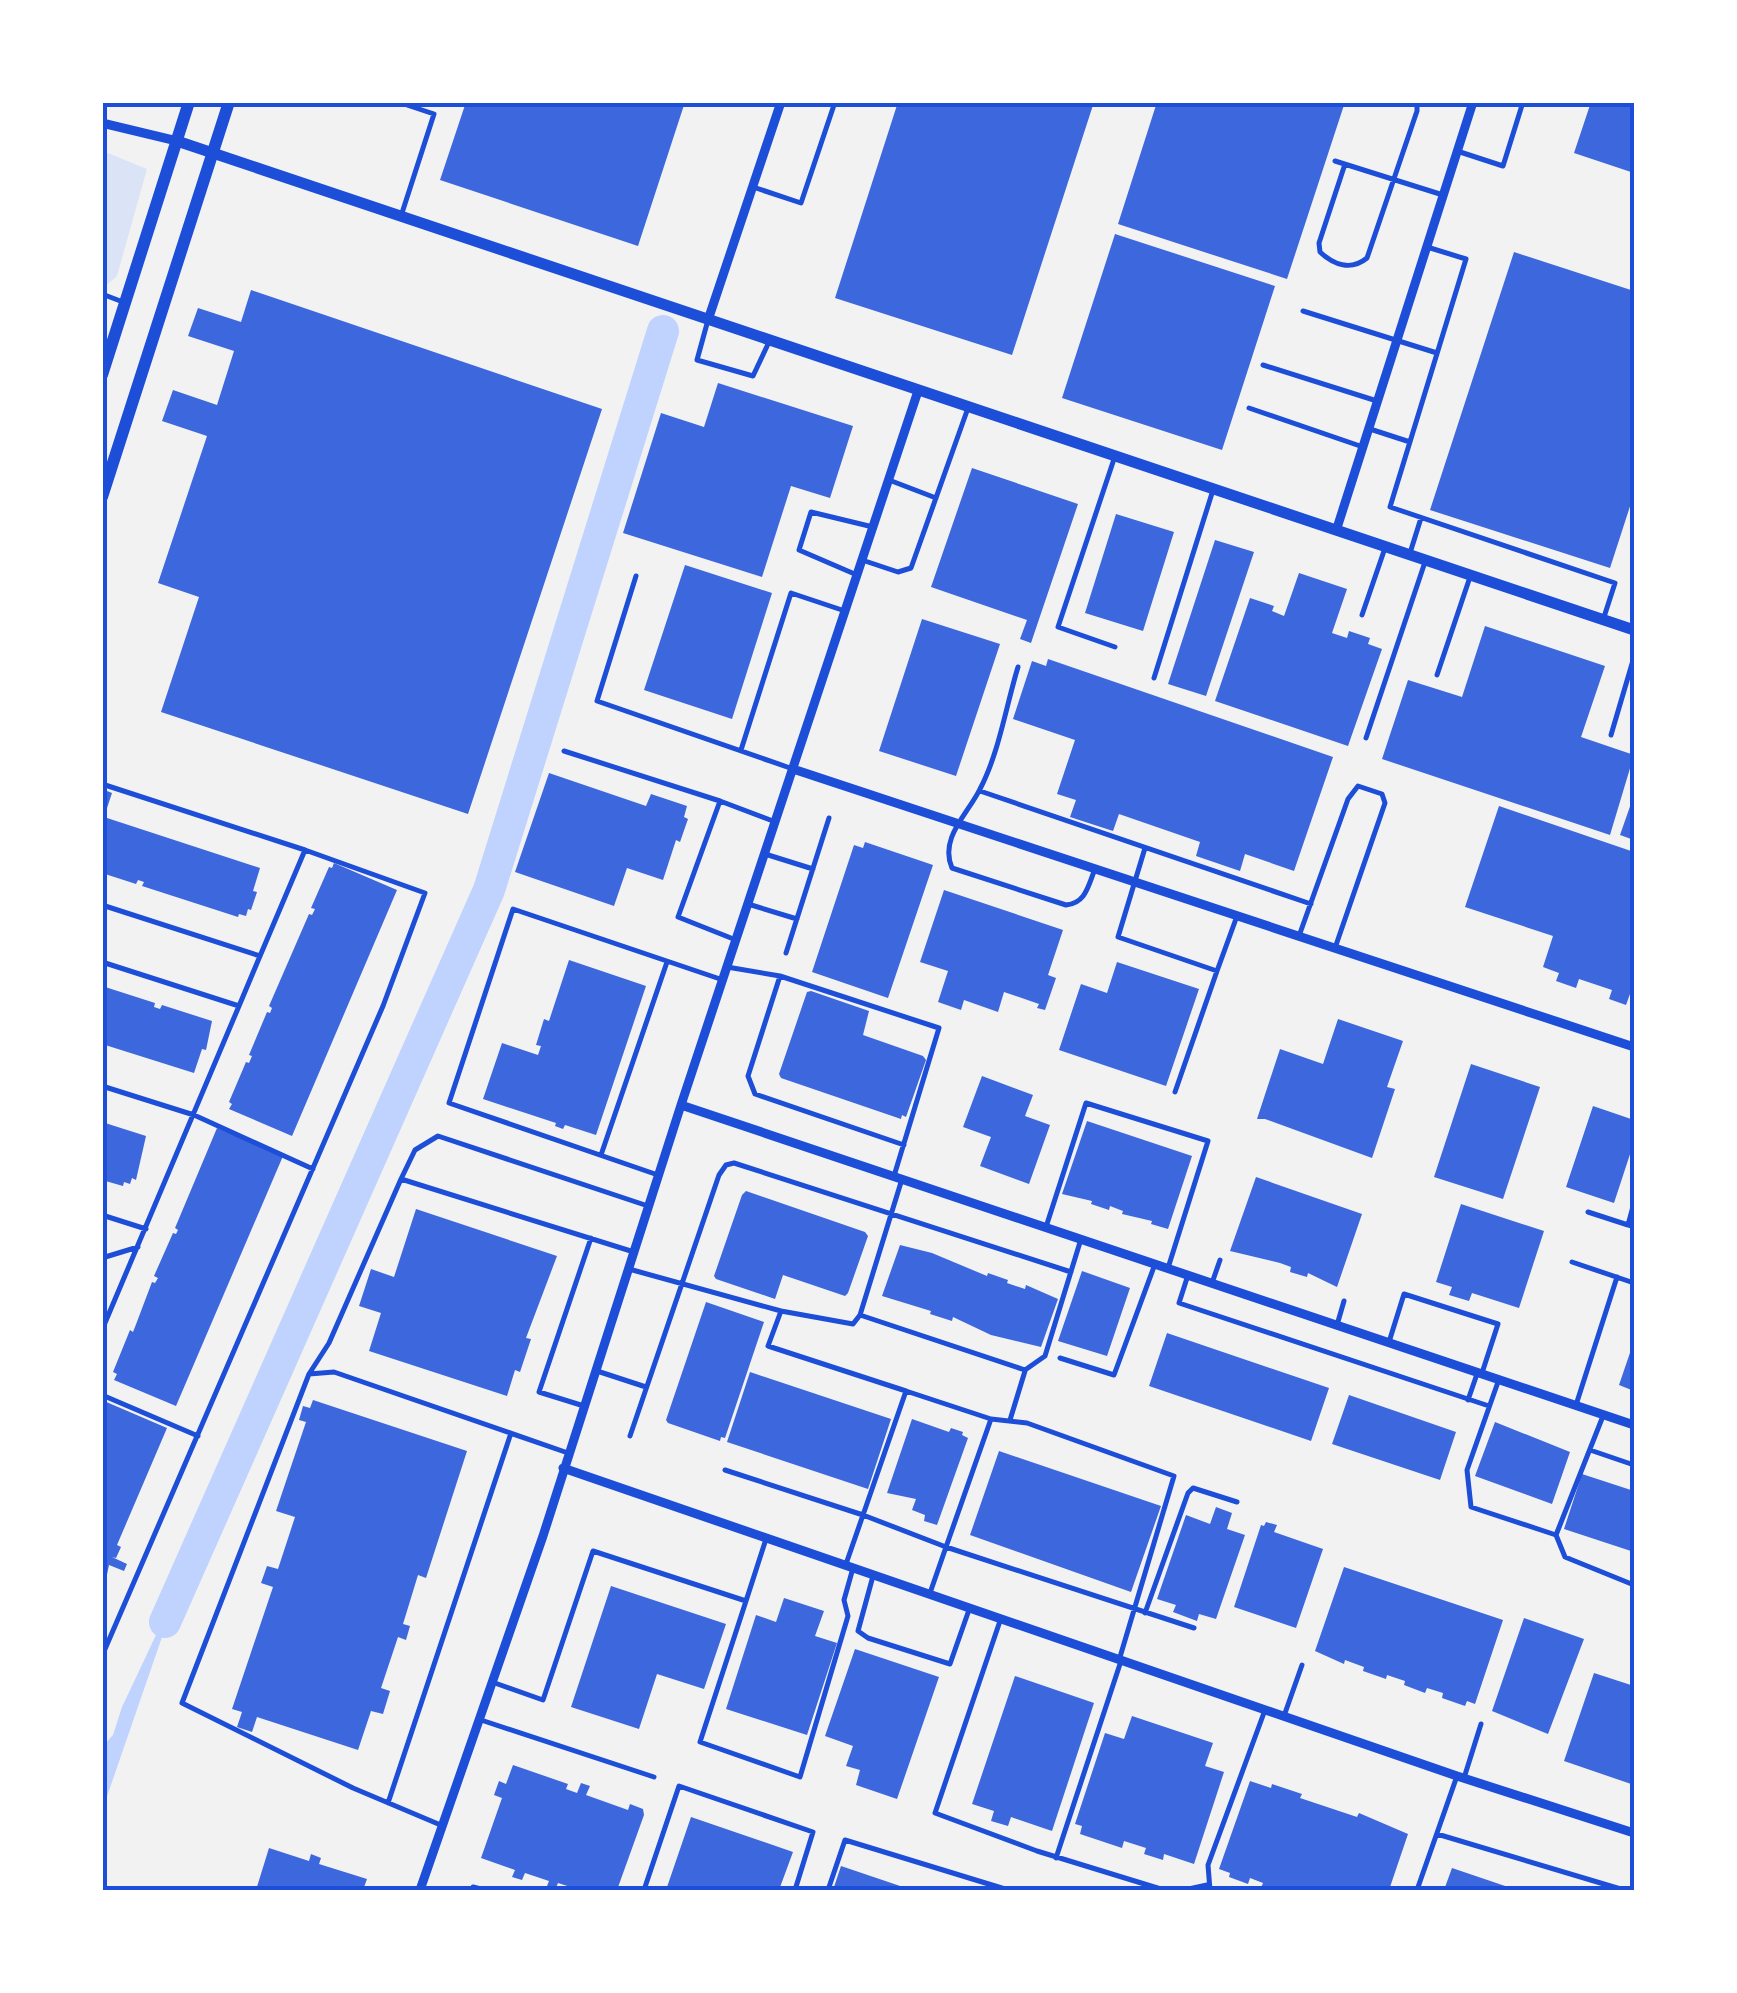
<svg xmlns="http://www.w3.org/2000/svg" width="1737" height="1993" viewBox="0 0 1737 1993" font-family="Karla,sans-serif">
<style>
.green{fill:#dbe4f7}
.water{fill:#bfd3fe}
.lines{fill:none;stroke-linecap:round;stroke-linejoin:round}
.river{stroke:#bfd3fe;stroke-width:32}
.building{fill:#3d67dc}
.service{stroke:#1d4ed8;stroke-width:5}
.minor{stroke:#1d4ed8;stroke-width:9}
.tertiary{stroke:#1d4ed8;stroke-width:11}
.secondary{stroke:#1d4ed8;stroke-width:12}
.neatline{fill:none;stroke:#1d4ed8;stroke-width:4}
</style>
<rect width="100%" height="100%" fill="#f2f2f2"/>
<path class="green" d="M103 151 147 169 117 276 103 288Z"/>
<path class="water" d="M181 1582 103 1808V1746L113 1735 122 1707Z"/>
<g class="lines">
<path class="river" d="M165 1622 489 890 663 331"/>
</g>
<path class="building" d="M466 102H685L638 246 440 180Z
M898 102H1094L1012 355 835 298Z
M1157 102H1345L1287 279 1118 224Z
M1591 102H1634V173L1574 153Z
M1115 234 1275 286 1222 450 1062 398Z
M1514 252 1634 291V494L1610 568 1430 510Z
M251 290 602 409 468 814 161 712 199 597 158 583 207 436 162 421 173 390 217 405 234 351 188 336 198 308 241 322Z
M718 383 853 426 830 498 791 486 762 577 623 533 661 413 704 427Z
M972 468 1078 504 1031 643 1020 639 1027 620 931 587Z
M1116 514 1174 532 1143 631 1085 613Z
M1215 540 1254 552 1206 696 1168 684Z
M685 565 772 593 732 719 644 690Z
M1299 573 1347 589 1332 633 1347 638 1349 631 1370 638 1368 644 1382 649 1348 746 1215 701 1250 598 1274 606 1272 611 1284 616Z
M922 619 1000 644 956 776 879 751Z
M1485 626 1605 666 1581 737 1634 755 1610 835 1382 759 1408 680 1462 697Z
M1048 659 1333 757 1294 871 1245 854 1240 871 1196 856 1200 842 1119 814 1113 831 1070 817 1076 800 1057 794 1075 740 1013 719 1032 661 1046 666Z
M549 773 646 806 651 794 687 806 684 817 688 819 680 842 676 840 663 880 627 868 614 906 515 872Z
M102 789 112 793 104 817 260 868 253 891 257 892 251 910 248 909 246 916 239 914 238 917 142 886 144 882 138 880 136 884 102 873Z
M1634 795V840L1620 835Z
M1499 806 1634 852V996L1630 994 1626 1005 1609 999 1612 990 1579 979 1576 988 1556 981 1559 973 1543 967 1553 936 1465 907Z
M865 842 933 865 888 998 812 972 854 845 863 848Z
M334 863 397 890 292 1136 229 1109 232 1104 229 1102 246 1062 249 1063 252 1056 249 1055 267 1012 270 1013 272 1008 269 1006 309 914 312 915 315 909 311 908 329 867 332 868Z
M944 890 1063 930 1048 975 1056 978 1045 1010 1037 1008 1039 1004 1004 992 998 1012 964 1000 961 1010 938 1002 948 971 920 962Z
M569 960 646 986 596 1135 565 1125 563 1129 555 1126 556 1123 483 1099 502 1043 538 1055 541 1046 536 1045 544 1019 549 1021Z
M1117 962 1199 989 1166 1086 1059 1050 1081 984 1107 993Z
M102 986 155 1003 154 1007 160 1009 162 1005 212 1021 206 1050 202 1049 194 1073 102 1044Z
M811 991 869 1011 863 1035 923 1056 926 1060 906 1117 902 1115 901 1119 781 1078 779 1074 807 992Z
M1338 1019 1403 1041 1387 1087 1395 1089 1372 1158 1265 1119H1257L1280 1049 1323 1064Z
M1471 1064 1540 1087 1503 1199 1434 1177Z
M982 1076 1033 1095 1025 1116 1050 1125 1029 1184 980 1166 991 1137 963 1127Z
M1593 1106 1634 1120V1142L1614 1203 1566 1187Z
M1087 1121 1192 1156 1168 1229 1151 1224 1152 1221 1122 1214 1123 1211 1110 1206 1109 1210 1091 1204 1092 1201 1062 1194Z
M102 1122 146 1136 136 1180 132 1178 130 1184 124 1182 123 1186 102 1180Z
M217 1128 283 1156 176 1406 114 1380 117 1374 113 1372 130 1330 133 1332 135 1327 152 1282 155 1283 158 1278 154 1276 173 1233 176 1234 178 1230 175 1228Z
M1256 1177 1362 1214 1337 1287 1308 1273 1307 1277 1290 1272 1291 1267 1280 1263 1230 1251Z
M746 1191 865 1232 868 1236 848 1293 845 1296 783 1275 775 1299 716 1279 714 1276 742 1195Z
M1461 1204 1544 1231 1519 1308 1472 1293 1469 1301 1449 1295 1452 1287 1436 1282Z
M416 1209 557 1256 526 1338 531 1339 520 1372 515 1370 507 1396 369 1351 381 1313 359 1306 371 1269 394 1277Z
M900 1245 932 1253 987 1276 988 1273 1008 1280 1007 1283 1025 1289 1026 1285 1058 1299 1041 1347 991 1335 953 1317 952 1321 930 1314 931 1311 882 1296Z
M1082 1271 1130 1288 1107 1356 1058 1341Z
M706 1302 764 1322 725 1438 721 1437 720 1441 668 1423 666 1420Z
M1167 1333 1329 1388 1311 1441 1149 1386Z
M1634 1341V1391L1619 1385Z
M750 1372 891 1419 868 1489 727 1442Z
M1349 1395 1456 1432 1440 1480 1332 1444Z
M313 1400 467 1451 426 1578 418 1575 403 1624 410 1626 406 1640 398 1637 381 1688 390 1691 383 1714 371 1711 358 1750 257 1717 252 1732 237 1727 242 1712 232 1709 273 1587 261 1583 267 1566 278 1569 295 1517 276 1511 306 1422 299 1420 303 1406 310 1408Z
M104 1401 167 1428 117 1545 121 1547 116 1558 112 1557 127 1564 124 1571 109 1565 105 1584 102 1582Z
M912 1419 949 1432 951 1428 963 1432 962 1435 968 1438 937 1525 924 1521 925 1515 912 1510 916 1499 887 1493Z
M1495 1422 1570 1452 1552 1504 1475 1476Z
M999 1451 1161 1506 1131 1592 970 1535Z
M1582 1474 1634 1491V1552L1564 1529Z
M1216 1507 1232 1513 1227 1529 1245 1535 1216 1619 1199 1614 1197 1621 1173 1612 1176 1605 1157 1599 1186 1515 1210 1524Z
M1266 1522 1277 1525 1274 1532 1323 1549 1296 1628 1234 1607 1261 1525 1264 1526Z
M1344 1567 1503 1620 1475 1704 1467 1701 1465 1706 1442 1698 1443 1693 1427 1688 1425 1693 1404 1685 1405 1681 1387 1675 1386 1679 1363 1671 1364 1667 1345 1660 1344 1664 1315 1651Z
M611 1586 726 1624 704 1689 657 1674 639 1729 571 1707Z
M784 1598 824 1611 815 1636 837 1643 807 1735 726 1709 756 1615 776 1622Z
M1524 1618 1584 1639 1548 1734 1492 1711Z
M855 1649 939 1677 897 1799 856 1785 860 1770 846 1766 853 1746 825 1736Z
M1594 1673 1634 1686V1785L1564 1761Z
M1015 1676 1094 1703 1052 1831 1011 1817 1008 1826 991 1821 994 1811 972 1804Z
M1132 1716 1213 1743 1205 1766 1224 1772 1194 1864 1164 1854 1163 1860 1144 1854 1146 1848 1124 1841 1122 1848 1080 1834 1082 1826 1075 1824 1105 1733 1124 1739Z
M513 1765 568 1784 566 1789 577 1793 581 1783 590 1786 586 1795 628 1810 630 1804 643 1809 644 1815 617 1890H580L558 1883 555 1890 547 1886 549 1881 525 1873 522 1880 512 1877 515 1870 481 1858 502 1798 494 1795 499 1781 506 1784Z
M1250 1781 1271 1788 1272 1784 1302 1794 1300 1798 1357 1817 1359 1813 1408 1834 1389 1890H1267L1261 1888 1263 1883 1250 1878 1248 1884 1229 1877 1230 1873 1219 1869Z
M691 1817 793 1852 779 1890H666Z
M269 1848 309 1861 311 1854 321 1858 319 1864 367 1879 363 1890H256Z
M841 1866 912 1890H833Z
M1452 1868 1517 1890H1444Z"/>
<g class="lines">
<path class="service" d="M398 102 434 114 402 213
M1457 151 1503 166 1523 102
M1335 161 1443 195
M1345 164 1319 243 1320 252C1334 265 1351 271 1367 258L1417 111V102
M753 187 801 203 835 102
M1427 247 1466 259 1390 507 1615 583 1604 617
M102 294 123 302
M1303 311 1437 353
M708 320 697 360 753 376 769 342
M1263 365 1377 401
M1249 408 1363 447
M1370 429 1410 442
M1115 456 1058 627 1115 647
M889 480 936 498
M1410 553 1421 518
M862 560 898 572 911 568 968 408
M857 575 799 550 811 512 873 527
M636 576 597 701 793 769
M1362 615 1385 548
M1018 667C1006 706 999 753 980 789 968 814 939 838 952 868L1066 905C1086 903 1088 886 1095 869
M1437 675 1470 577
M1154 678 1213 490
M1611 735 1634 657
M1366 738 1425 562
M741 750 791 593 845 611
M564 751 720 801
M102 784 305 850 260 956
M980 791 1311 904
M1145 848 1118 937 1217 971 1237 916
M765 854 813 869
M748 904 797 919
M102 905 260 956 239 1006 102 962
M1299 936 1348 799 1358 786 1382 794 1385 803 1335 948
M736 940 678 917 720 801 773 821
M786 953 829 818
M727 967 780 976 939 1028 894 1176
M780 976 748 1076 755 1094 904 1145
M102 1086 194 1115 313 1169
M1175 1092 1217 971
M601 1155 667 962
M658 1175 449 1103 513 909 723 980
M401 1179 415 1150 438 1136 648 1206
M1634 1203 1628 1225 1634 1227
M1588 1212 1628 1225
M102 1215 146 1229
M1046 1227 1086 1103 1208 1141 1168 1268
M102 1258 138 1247
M1572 1262 1634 1283
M629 1269 781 1311 768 1346 906 1391 863 1515 725 1470
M1188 1275 1179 1303 1489 1406
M1212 1283 1220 1260
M781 1311 853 1324 860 1315 902 1179
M860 1315 1025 1370 1045 1356 1081 1239
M1337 1325 1344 1301
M102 1330 239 1006
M1389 1342 1404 1294 1498 1324 1482 1373
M1060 1358 1114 1375 1155 1264
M597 1371 646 1387
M309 1374 329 1343 401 1179 634 1252
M1498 1382 1467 1470 1471 1507 1556 1535 1603 1416
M102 1395 198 1436
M1468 1400 1477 1374
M1576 1405 1617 1277
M584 1406 539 1392 591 1238
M991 1419 1027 1423 1174 1476 1120 1657
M1010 1420 1025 1371
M630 1436 719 1175 726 1165 734 1163 1071 1272
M1590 1450 1634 1465
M1556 1535 1565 1557 1634 1585
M846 1564 863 1515 946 1547 991 1419 906 1391
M873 1576 858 1631 868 1638 950 1664 970 1607
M930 1593 946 1547 1194 1628
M746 1601 700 1742 800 1777 848 1616 844 1600 853 1568
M1145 1613 1188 1493 1193 1488 1237 1502
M1001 1618 935 1813 1037 1851 1164 1890
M102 1656 383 1006 425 893 305 850
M492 1682 543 1700 593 1551 746 1601 766 1539
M1284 1716 1302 1665
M481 1720 654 1777
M1464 1778 1481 1724
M388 1803 511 1433
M443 1826 353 1788 182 1703 309 1374 334 1372 568 1453
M1437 1834 1624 1890
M1056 1858 1121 1661
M473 1887 485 1890
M644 1890 679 1786 813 1832 795 1890
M828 1890 845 1840 1005 1889
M1184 1890 1207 1885
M1210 1890 1208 1865 1265 1710
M1417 1890 1457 1776"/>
<path class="minor" d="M102 123 177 141
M708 320 781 102
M1337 528 1473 102
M793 769 1634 1047
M681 1105 1634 1425
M563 1468 1457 1776 1634 1833
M420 1890 543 1536 681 1105 918 391"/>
<path class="tertiary" d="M177 141 1634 630"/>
<path class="secondary" d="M102 375 189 102
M102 497 229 102"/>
</g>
<rect width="1737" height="1993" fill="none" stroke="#ffffff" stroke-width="210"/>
<rect x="105" y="105" width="1527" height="1783" class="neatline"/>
</svg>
